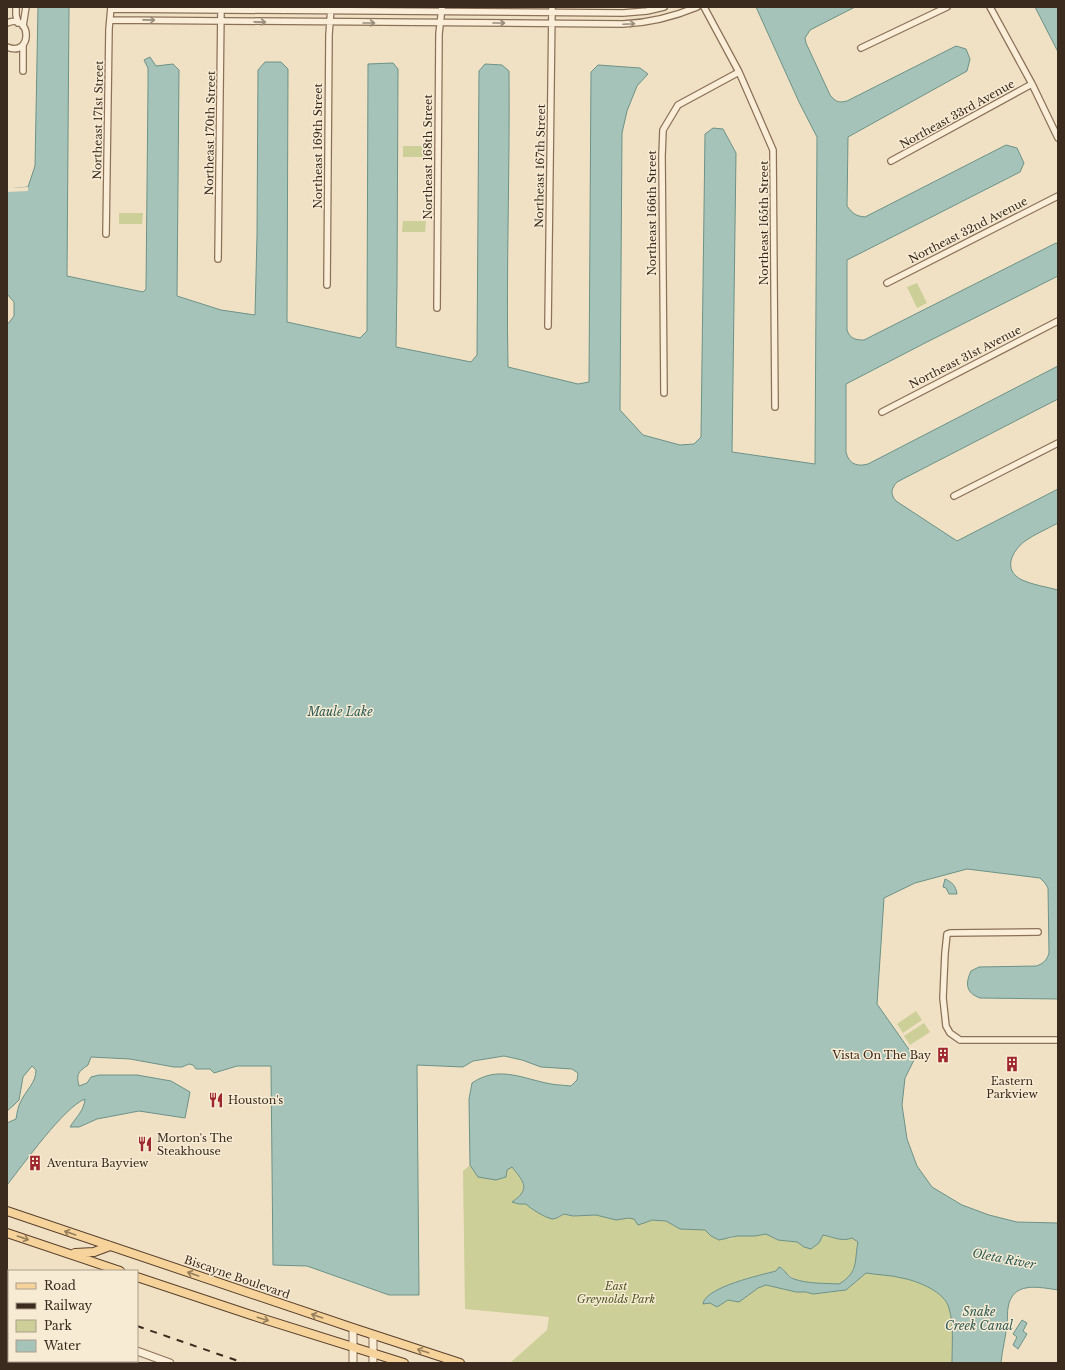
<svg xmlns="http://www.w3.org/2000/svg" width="1065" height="1370" viewBox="0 0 1065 1370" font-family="'Libre Baskerville',serif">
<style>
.green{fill:#cccf97}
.water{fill:#a6c3b9;stroke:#6c9287}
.pier{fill:#f0e1c4}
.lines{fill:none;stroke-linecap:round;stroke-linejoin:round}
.minor-casing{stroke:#8c7159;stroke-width:8}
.tertiary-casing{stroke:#8c7159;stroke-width:9}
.primary-casing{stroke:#5a402e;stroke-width:10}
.minor{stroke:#faeed8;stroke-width:5.5}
.tertiary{stroke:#faeed8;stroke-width:7}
.primary{stroke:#f5d39b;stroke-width:8}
.rail{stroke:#3b2b1e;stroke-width:2;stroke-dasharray:7 7;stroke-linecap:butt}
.oneway{stroke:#9a8c7b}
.oneway2{stroke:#987f5c}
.labels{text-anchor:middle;stroke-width:3;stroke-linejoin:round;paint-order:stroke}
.street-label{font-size:11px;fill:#3b2b1e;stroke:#f7ebd4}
.poi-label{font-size:11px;fill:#3b2b1e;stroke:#f7ebd4;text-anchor:start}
.park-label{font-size:11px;font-style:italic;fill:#4f5924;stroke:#f7ebd4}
.water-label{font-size:12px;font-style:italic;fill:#2d5c56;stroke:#f7ebd4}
</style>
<rect width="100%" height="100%" fill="#f0e1c4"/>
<path class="green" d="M403 146H426V157H403Z
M119 213H143L142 224H119Z
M403 221H426L425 232H402Z
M917 283 927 303 917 308 907 287Z
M916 1011 922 1020 903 1033 897 1024Z
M924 1023 930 1032 910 1045 904 1036Z
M470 1165 478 1177 507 1170 512 1167C518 1174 529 1186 520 1196 518 1198 514 1200 512 1202L519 1204 526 1203 532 1209 559 1218 564 1214 573 1216 596 1215 616 1220 629 1218 647 1222 652 1220 666 1221 680 1229 705 1230 711 1236 730 1239 737 1236H755L766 1233 778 1240 797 1242 804 1247 819 1243 823 1235C833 1237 842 1242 852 1238L858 1242C854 1262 859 1272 839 1284 818 1282 795 1287 782 1268 774 1273 764 1274 755 1276 738 1281 715 1287 704 1300L717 1307 728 1300C744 1304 750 1289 764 1286 774 1284 785 1290 795 1291 804 1293 839 1294 847 1289 853 1285 860 1278 866 1273 878 1275 891 1275 902 1278 918 1281 945 1292 949 1308 954 1325 952 1345 952 1363H510L547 1330 549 1317 465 1309 463 1171Z
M7 1318 9 1319V1361H50V1363H7Z"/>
<path class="water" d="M38 7H69L67 276 143 292 146 289 148 87V68L144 60 150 57 156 66 173 64 179 70 177 296 221 310 255 315 257 236 258 70 265 62H281L288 69 287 322 360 338 367 331 368 64 393 63 398 69 397 282 396 347 471 362 477 355 479 71 485 64 502 65 509 71C510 170 506 268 508 367L578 384 589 382 591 72 598 65 640 68 648 74 637 86 627 111 622 133 620 410 643 435 680 445 694 444 701 437 705 134 713 128 723 129 736 153 732 452 815 464 817 137 799 102 756 7H855L810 30 805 38 806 43 830 95C836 102 838 103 847 101L956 46 966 49 970 59 967 71 848 137 847 206C853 214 856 216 865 217L1006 145 1017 148 1024 163 1020 172 847 260V330C850 339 856 340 864 340L1056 243 1058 244V276L925 343 846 384V452C849 464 857 467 868 464L1058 366V399L897 482C891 489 890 494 896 501L957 541 1058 489V523C1047 529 1035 534 1025 541 1012 551 1002 570 1022 580 1033 585 1047 587 1058 590V999L980 998C966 993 965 984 971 971L979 967 1036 966C1043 964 1047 960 1049 953L1048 888 1045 883 1040 878 967 869 915 883 884 898 877 1004 915 1058 905 1078 902 1105 907 1139 917 1166 932 1187 962 1205 989 1215 1017 1222 1058 1223V1290C1038 1287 1012 1281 1008 1308 1007 1313 1008 1318 1007 1323 1006 1337 1002 1350 1001 1363H952C952 1345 954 1325 949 1308 945 1292 918 1281 902 1278 891 1275 878 1275 866 1273L846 1290 813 1294 806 1292H796L766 1285 758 1288 739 1302 728 1300 717 1307 710 1303 703 1304C705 1287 761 1275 776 1271L779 1267C785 1269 787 1277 794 1279 808 1284 824 1283 839 1284 859 1272 854 1262 858 1242L852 1238C842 1242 833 1237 823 1235L819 1243 811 1249 804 1247 797 1242 778 1240 766 1234 755 1236H737L719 1240 711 1236 705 1230 680 1229 666 1221 652 1220 647 1222 638 1225 634 1219 629 1218 616 1220 596 1215 573 1216 564 1214C560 1216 557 1219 552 1219 544 1217 531 1209 526 1204H519L512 1202C531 1189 524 1182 512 1167L507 1170 506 1177 496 1180 478 1177 470 1165 469 1099 472 1083C497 1066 519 1077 546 1083 554 1085 562 1085 571 1086L577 1080 578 1073 572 1069 541 1067 522 1060 504 1056 473 1061 463 1067 417 1065 419 1295H389L307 1266 273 1265 271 1066H237L214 1073 210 1069H196L193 1065 189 1064 182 1067H174L130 1059 91 1057 88 1065C78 1072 76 1074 79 1086L87 1083 91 1077 99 1075H137L171 1081 190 1092 185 1118 139 1111 97 1119 79 1127H70C76 1117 84 1111 85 1099 64 1107 23 1165 7 1185V1123L16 1119C17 1113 18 1106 21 1101 26 1090 36 1083 36 1070L32 1066 23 1077 19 1100 14 1105 7 1111V325L14 316V302L7 294V189L28 187 35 166Z
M1035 7H1058V52L1056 48Z
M945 879C952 882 956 886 957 894H949L946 888 943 887Z
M1022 1320 1027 1323 1023 1331 1027 1334 1018 1349 1013 1345 1017 1337 1013 1334Z"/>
<path class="pier" d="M28 187V191L7 192V188Z"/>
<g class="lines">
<g class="minor-casing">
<path id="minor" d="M16 7V15L18 23
M704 7 739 72 773 150 775 407
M990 7 1032 84 1058 138
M111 9 623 13 647 11 664 7
M110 20 623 24C649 23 673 17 697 7
M7 23C32 12 33 58 7 47
M23 26 26 7
M23 45V71
M861 48 947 7
M891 161 1032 84
M106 234 109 29 111 7
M218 259 221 8
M887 283 1058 196
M327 285 329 35 331 7
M437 308 439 34 442 7
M548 326 552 7
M664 393 662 156 663 130 678 105 739 72
M882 412 1058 321
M954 496 1058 443
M1038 932 950 933 947 934 945 953 943 998 946 1026 950 1033 960 1040H1058"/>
</g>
<g class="tertiary-casing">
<path id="tertiary" d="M7 1304 9 1305
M137 1351 170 1363
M353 1363V1328
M373 1363V1335"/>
</g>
<g class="primary-casing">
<path id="primary" d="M7 1211 353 1328 460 1363
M7 1233 120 1271
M75 1253 94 1252 110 1246
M137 1277 251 1315 404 1363"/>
</g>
<use href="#minor" class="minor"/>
<use href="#tertiary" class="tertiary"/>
<use href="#primary" class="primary"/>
<path class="rail" d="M7 1287H9
M137 1326 244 1363"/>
</g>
<defs><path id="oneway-shaft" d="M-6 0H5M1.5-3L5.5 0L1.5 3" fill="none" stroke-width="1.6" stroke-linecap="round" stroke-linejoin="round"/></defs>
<g class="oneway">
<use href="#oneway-shaft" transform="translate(149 20) rotate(1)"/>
<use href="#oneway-shaft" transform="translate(260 22) rotate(1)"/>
<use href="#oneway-shaft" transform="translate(369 23)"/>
<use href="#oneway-shaft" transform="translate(499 23)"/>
<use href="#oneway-shaft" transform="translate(629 24) rotate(-3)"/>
</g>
<g class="oneway2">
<use href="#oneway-shaft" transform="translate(70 1233) rotate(-161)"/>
<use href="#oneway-shaft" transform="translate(23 1238) rotate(19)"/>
<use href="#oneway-shaft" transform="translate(193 1274) rotate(-161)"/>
<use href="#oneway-shaft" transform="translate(317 1316) rotate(-161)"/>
<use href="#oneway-shaft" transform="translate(263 1319) rotate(17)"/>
<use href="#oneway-shaft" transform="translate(423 1351) rotate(-162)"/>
</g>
<defs>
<g id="building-bare" transform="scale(1.2)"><path d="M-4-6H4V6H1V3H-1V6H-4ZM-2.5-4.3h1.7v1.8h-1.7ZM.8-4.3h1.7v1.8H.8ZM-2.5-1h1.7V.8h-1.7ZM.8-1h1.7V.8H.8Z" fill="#9e262e" stroke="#f7ebd4" stroke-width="2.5" paint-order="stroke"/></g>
<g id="restaurant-bare" transform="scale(1.2)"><path d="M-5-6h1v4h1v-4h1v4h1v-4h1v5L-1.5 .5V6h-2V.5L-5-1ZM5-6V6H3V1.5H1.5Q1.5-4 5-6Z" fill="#9e262e" stroke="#f7ebd4" stroke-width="2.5" paint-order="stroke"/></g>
</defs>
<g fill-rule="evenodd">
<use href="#building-bare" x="943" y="1055"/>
<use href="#building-bare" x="1012" y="1064"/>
<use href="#restaurant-bare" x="216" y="1100"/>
<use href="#restaurant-bare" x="145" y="1144"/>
<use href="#building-bare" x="35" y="1163"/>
</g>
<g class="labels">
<g class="street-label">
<text transform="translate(957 114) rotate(-29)" y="4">Northeast 33rd Avenue</text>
<text transform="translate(98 120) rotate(-89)" y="4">Northeast 171st Street</text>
<text transform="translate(210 133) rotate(-89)" y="4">Northeast 170th Street</text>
<text transform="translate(318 146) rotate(-90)" y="4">Northeast 169th Street</text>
<text transform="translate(428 157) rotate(-90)" y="4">Northeast 168th Street</text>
<text transform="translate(540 166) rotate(-89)" y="4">Northeast 167th Street</text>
<text transform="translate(652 213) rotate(-90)" y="4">Northeast 166th Street</text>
<text transform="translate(764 223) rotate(-90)" y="4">Northeast 165th Street</text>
<text transform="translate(968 230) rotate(-27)" y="4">Northeast 32nd Avenue</text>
<text transform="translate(965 357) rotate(-27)" y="4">Northeast 31st Avenue</text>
<text transform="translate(237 1277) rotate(19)" y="4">Biscayne Boulevard</text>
</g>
<g class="poi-label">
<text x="931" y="1059" text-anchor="end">Vista On The Bay</text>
<text x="1012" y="1085" text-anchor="middle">Eastern<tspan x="1012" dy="13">Parkview</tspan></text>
<text x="228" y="1104">Houston's</text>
<text x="157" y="1142">Morton's The<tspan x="157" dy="13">Steakhouse</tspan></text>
<text x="47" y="1167">Aventura Bayview</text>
</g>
<g class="park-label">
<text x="616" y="1290">East<tspan x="616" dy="13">Greynolds Park</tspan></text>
</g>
<g class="water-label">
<text x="340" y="716">Maule Lake</text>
<text transform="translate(1004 1259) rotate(11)" y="4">Oleta River</text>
<text x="979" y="1316">Snake<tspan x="979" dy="14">Creek Canal</tspan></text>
</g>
</g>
<rect width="1065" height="1370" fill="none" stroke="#3b2b1e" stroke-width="16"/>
<rect x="8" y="1270" width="130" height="92" fill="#f7ebd4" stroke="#ac9e8b"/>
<rect x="16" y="1283" width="20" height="6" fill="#f5d39b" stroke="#ac9e8b"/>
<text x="44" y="1290" font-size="12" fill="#3b2b1e">Road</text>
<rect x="16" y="1303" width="20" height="6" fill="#3b2b1e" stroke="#ac9e8b"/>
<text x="44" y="1310" font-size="12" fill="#3b2b1e">Railway</text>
<rect x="16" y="1320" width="20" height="12" fill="#cccf97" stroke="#ac9e8b"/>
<text x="44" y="1330" font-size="12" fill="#3b2b1e">Park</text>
<rect x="16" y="1340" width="20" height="12" fill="#a6c3b9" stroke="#ac9e8b"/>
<text x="44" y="1350" font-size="12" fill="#3b2b1e">Water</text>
</svg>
